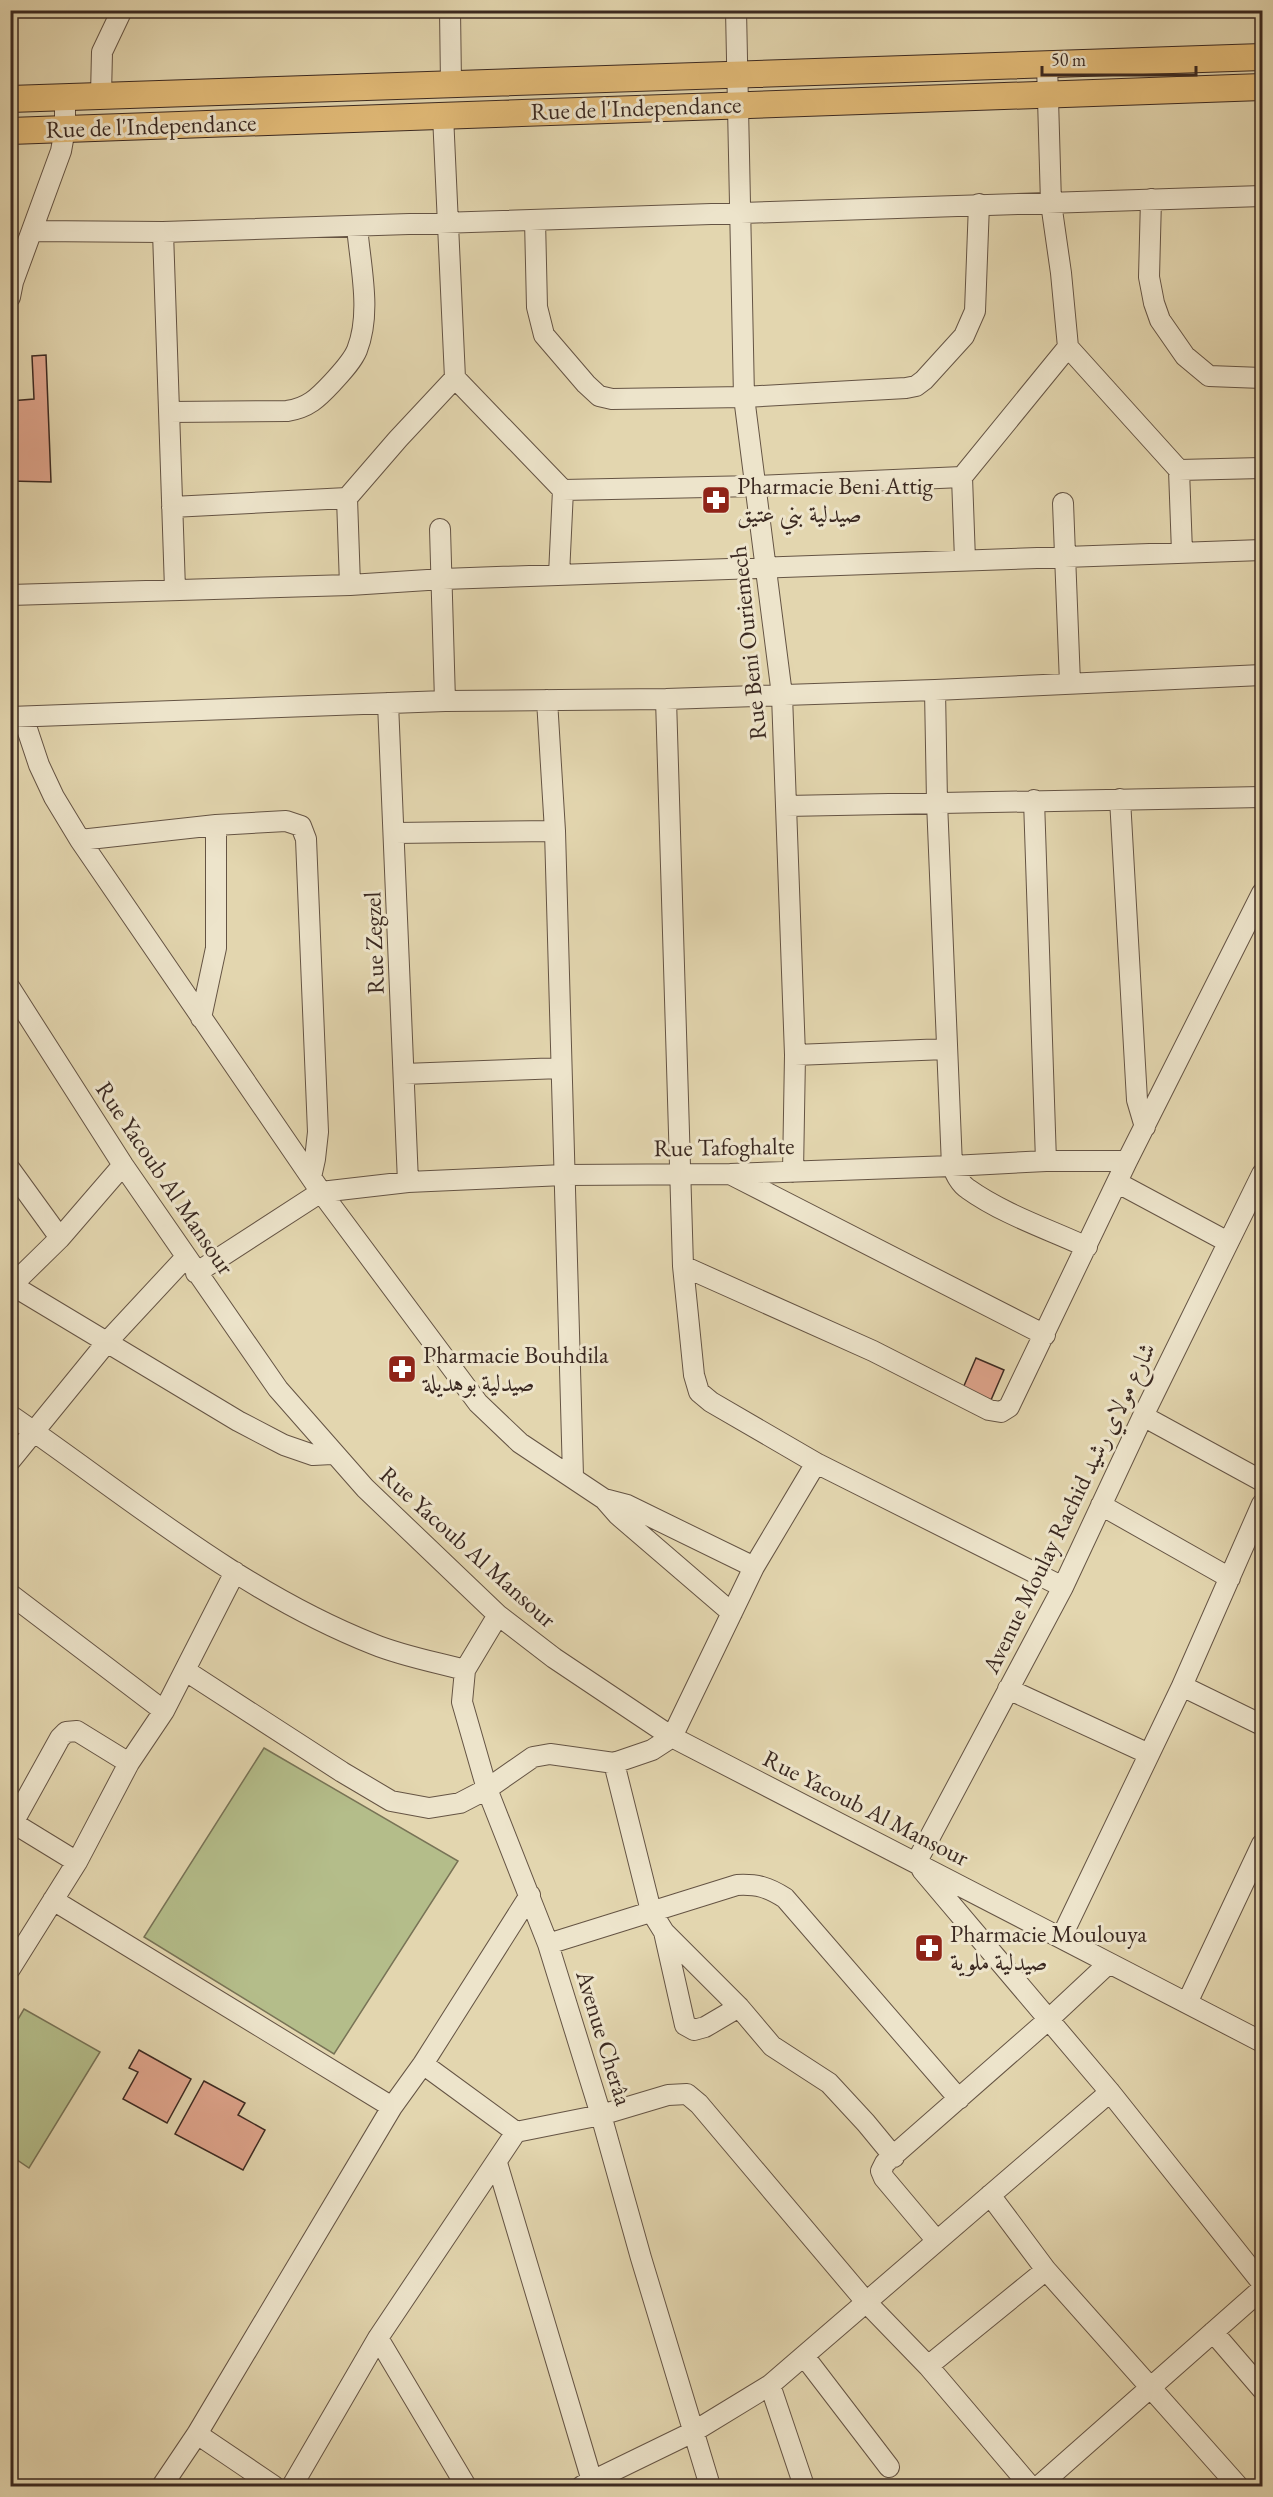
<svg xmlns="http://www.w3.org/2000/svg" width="1273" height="2497" viewBox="0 0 1273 2497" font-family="'EB Garamond',Amiri,serif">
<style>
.green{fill:#b4bd8a;stroke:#787356;stroke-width:1.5}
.building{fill:#e0a58d;stroke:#3b2921;stroke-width:1.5}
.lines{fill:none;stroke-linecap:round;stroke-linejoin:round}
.minor-casing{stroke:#655444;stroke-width:22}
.major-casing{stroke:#3b2921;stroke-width:28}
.minor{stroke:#ede4cb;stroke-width:20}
.major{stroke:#e2bb78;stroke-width:26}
.labels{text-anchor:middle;stroke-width:6;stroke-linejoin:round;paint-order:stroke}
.street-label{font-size:24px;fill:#3b2921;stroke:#ede4cb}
.poi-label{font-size:24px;fill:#3b2921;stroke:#ede4cb;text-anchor:start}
</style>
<rect width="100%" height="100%" fill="#e3d6af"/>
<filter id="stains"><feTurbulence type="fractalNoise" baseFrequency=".00333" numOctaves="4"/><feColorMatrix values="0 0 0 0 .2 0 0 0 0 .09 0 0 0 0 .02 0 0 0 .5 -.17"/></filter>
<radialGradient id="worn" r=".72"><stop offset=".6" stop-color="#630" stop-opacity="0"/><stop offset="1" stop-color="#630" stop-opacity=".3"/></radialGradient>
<path class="green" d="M264 1748 458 1861 334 2054 144 1937Z
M24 2009 100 2052 29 2168 10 2155 11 2031Z"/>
<path class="building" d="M46 355 51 482 10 481V401L34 399 32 356Z
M976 1358 1004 1370 991 1400 963 1388Z
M139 2050 191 2079 167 2123 123 2099 138 2072 129 2068Z
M204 2081 245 2103 238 2115 265 2130 243 2170 175 2134Z"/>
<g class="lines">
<g class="minor-casing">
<path id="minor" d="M450 10 451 84
M736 10 744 397 782 695 795 1055 793 1172
M1047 64 1051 203 1061 273 1068 347
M101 95 102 52 122 10
M443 115 455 378
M1151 199 1149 277 1154 303 1160 320 1185 356 1209 376 1262 378
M535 220 537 307 544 335 586 384 599 396 612 399 744 397 906 388 916 386 924 380 964 336 975 311 979 204
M33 231 163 232 1262 196
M163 232 175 589
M10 297 13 282 61 151 65 129V97
M169 412 287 411C308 408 318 398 332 383 341 373 352 362 357 350 372 312 360 265 357 226
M1179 470 1262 468
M563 490 756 486 962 477
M1063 503 1070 683
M172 507 347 498
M440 529 445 701
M965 560 962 477 1068 347 1179 470 1182 552
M350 585 347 498 398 439 455 378 563 490 559 575
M10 595 350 585 443 579 1262 550
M935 690 937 802 952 1166C956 1175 960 1184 968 1189 1003 1214 1048 1229 1087 1247
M666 699 683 1266 694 1375 699 1392 711 1402 816 1463 1063 1587
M547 700 555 831 573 1476
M388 703 408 1182
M10 717 445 701 666 699 935 690 1262 675
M23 717 39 765 54 797 80 840 321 1192 478 1403 520 1443 604 1499 618 1515 732 1613
M1120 799 1137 1100 1145 1127
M1034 800 1046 1161
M786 806 1262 797
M395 833 555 831
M80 840 216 825 286 821 301 826 306 839 318 1132 315 1159 311 1177
M10 988 123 1165 278 1389 365 1488 498 1615 554 1658 672 1737 1262 2042
M201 1018 216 948V825
M795 1055 946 1049
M404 1074 561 1068
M10 1169 60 1238
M732 1175 1045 1335
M1118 1183 1228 1242
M683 1266 873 1351 989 1410 1001 1412 1009 1407 1127 1161 1262 893
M196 1273 321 1192 408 1182 564 1175 730 1174 952 1166 1046 1161H1127
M10 1284 238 1421 284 1445 313 1455 332 1454
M12 1285 60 1238 123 1165
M10 1415C128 1496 239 1591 373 1644 402 1656 435 1662 465 1670
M1143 1416 1262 1481
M10 1461 107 1342 186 1257
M604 1499 627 1505 754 1567
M1262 1504 1182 1686 1262 1725
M1101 1505 1230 1578
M10 1594 164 1711
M498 1615 465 1670 462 1702 487 1789 548 1944 601 2115 641 2258 710 2486
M186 1671 342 1772 391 1801 429 1808 460 1803 487 1789 533 1757 550 1754 614 1763 652 1750 672 1737 754 1567 816 1463
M1008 1689 1149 1754
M614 1763 651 1911 664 1932 739 2007 772 2046 829 2083 866 2123 894 2157
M10 1821 77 1862
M13 1823 60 1738 66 1732 77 1731 129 1763
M916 1863 1063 1587 1143 1416 1262 1174
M922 1870 1110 2092 1262 2283
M53 1900 392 2107
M664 1932 685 2025 694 2030 705 2027 739 2007
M1061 1938 1182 1686
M548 1944 737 1885C757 1884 768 1887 785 1898L959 2099
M10 1969 77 1862 129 1763 164 1711 235 1572
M1187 2003 1262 1844
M423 2064 516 2132
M497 2163 592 2481
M990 2195 1046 2270 1238 2486
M937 2241 884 2178 881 2171 885 2163 1048 2020 1109 1963
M1213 2332 1262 2389
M378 2338 466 2486
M804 2356 889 2467
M928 2366 1046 2270
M770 2385 804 2486
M197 2434 274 2486
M162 2486 197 2434 392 2107 423 2064 530 1895
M292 2486 378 2338 516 2132 601 2115 668 2095 687 2094 699 2104 867 2303 928 2366 1030 2486
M582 2486 693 2432 770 2385 1110 2092
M1039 2486 1262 2289"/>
</g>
<g class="major-casing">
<path id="major" d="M10 99 1262 57
M10 131 1262 87"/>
</g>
<use href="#minor" class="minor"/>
<use href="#major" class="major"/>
</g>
<defs>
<g id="pharmacy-square" transform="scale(1.5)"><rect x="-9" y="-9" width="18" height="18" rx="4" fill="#8f2418" stroke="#ede4cb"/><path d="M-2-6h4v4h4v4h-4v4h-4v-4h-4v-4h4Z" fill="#fff"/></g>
</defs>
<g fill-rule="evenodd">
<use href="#pharmacy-square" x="716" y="500"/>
<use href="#pharmacy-square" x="402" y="1369"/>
<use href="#pharmacy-square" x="929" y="1948"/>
</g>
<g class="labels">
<g class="street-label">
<text transform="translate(636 108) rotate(-2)" y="8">Rue de l'Independance</text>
<text transform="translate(151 126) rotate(-2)" y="8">Rue de l'Independance</text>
<text transform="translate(748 643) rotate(-96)" y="8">Rue Beni Ouriemech</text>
<text transform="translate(374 943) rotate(-92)" y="8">Rue Zegzel</text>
<text transform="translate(724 1147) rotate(-1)" y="8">Rue Tafoghalte</text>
<text transform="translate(165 1178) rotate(56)" y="8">Rue Yacoub Al Mansour</text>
<text transform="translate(1069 1508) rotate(-64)" y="8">Avenue Moulay Rachid شارع مولاي رشيد</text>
<text transform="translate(468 1547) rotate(42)" y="8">Rue Yacoub Al Mansour</text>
<text transform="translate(866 1808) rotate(27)" y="8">Rue Yacoub Al Mansour</text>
<text transform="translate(604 2038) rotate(73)" y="8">Avenue Cherâa</text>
</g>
<g class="poi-label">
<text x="737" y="494">Pharmacie Beni Attig<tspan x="737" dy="28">صيدلية بني عتيق</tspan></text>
<text x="423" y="1363">Pharmacie Bouhdila<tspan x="423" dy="28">صيدلية بوهديلة</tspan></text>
<text x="950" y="1942">Pharmacie Moulouya<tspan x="950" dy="28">صيدلية ملوية</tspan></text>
</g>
</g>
<rect width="1273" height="2497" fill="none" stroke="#e3d6af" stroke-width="36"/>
<rect x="12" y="12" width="1249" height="2473" fill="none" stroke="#3b2921" stroke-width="3"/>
<rect x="18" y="18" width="1237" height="2461" fill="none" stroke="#3b2921" stroke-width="1.5"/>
<path d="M1042 66v9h154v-9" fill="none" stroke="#3b2921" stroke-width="3"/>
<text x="1051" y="66" font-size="18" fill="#3b2921" stroke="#ede4cb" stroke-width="4.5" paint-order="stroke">50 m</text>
<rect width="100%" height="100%" filter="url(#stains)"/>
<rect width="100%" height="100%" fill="url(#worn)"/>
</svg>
